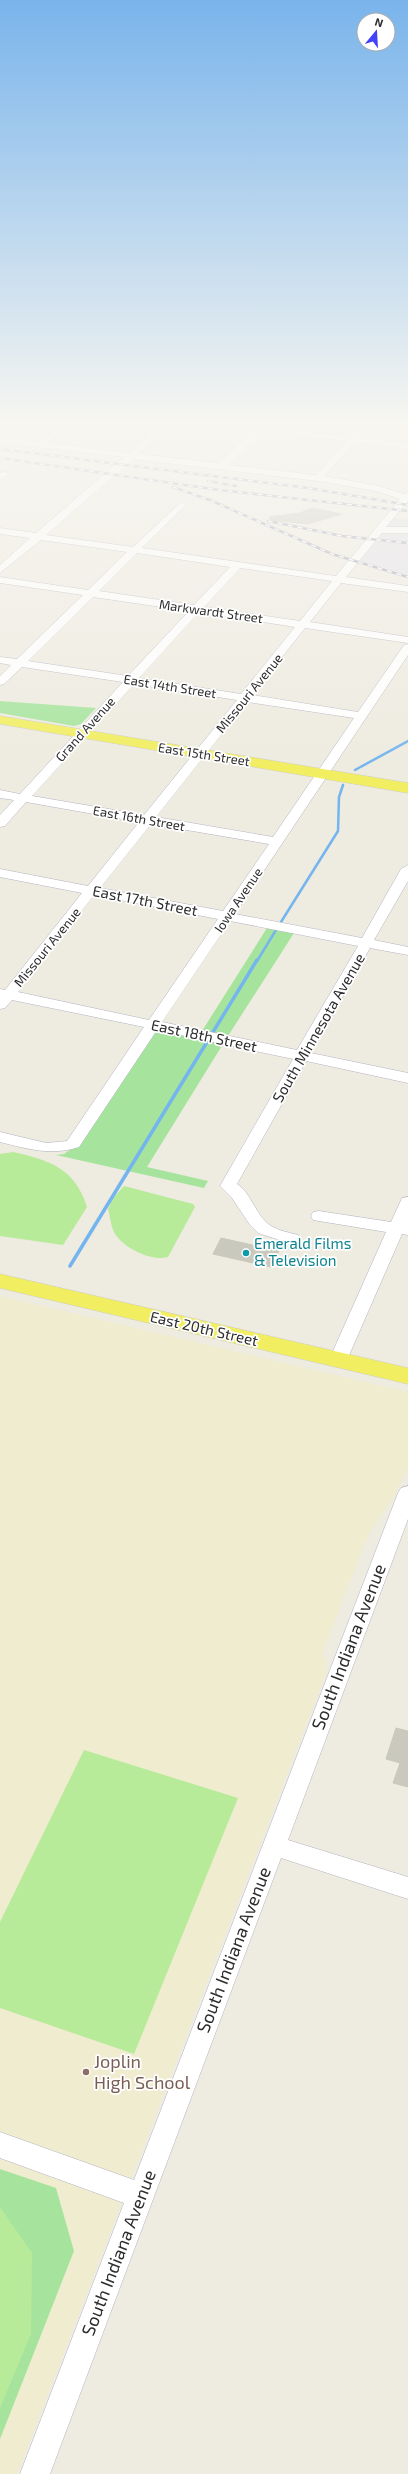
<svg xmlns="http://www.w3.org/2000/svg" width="408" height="2474" viewBox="0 0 408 2474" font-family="'Exo 2',sans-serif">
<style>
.industrial{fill:#e3e0e7}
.education{fill:#efecd0}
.green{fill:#a6e49d}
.pitch{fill:#b7eb99}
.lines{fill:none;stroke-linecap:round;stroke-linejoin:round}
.stream-far1{stroke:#74b5ef;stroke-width:2.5}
.stream{stroke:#74b5ef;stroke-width:3.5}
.building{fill:#cac9be;stroke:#cac8b9}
.minor-casing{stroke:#b3b3c0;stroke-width:1}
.major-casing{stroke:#cdcdcd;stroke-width:1}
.minor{fill:#fff;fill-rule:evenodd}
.major{fill:#f1ee62;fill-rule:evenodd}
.rail-casing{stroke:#a3a2b7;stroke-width:2.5}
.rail{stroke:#fff;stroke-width:1.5;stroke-dasharray:5;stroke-linecap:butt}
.culture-dot{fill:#0f9aa8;stroke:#fff;stroke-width:1.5}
.education-dot{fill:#8d6e63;stroke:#fff;stroke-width:1.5}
.labels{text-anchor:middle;stroke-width:3.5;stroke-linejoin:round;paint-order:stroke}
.far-street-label{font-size:13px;fill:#2d2d2d;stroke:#fff}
.street-label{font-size:15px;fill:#2d2d2d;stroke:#fff}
.culture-label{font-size:15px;fill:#0d838f;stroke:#fff;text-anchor:start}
.near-street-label{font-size:18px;fill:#2d2d2d;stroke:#fff}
.near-education-label{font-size:18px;fill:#785e54;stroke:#fff;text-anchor:start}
</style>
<rect width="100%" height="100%" fill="#eeebe0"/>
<path class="industrial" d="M393 518 408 519V575L359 560Z"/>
<path class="education" d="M0 1296 408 1392V1467L393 1498 368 1536 322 1654 325 1658 327 1670 17 2474H0Z"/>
<path class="green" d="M0 701 96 708 81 724 74 726 0 713Z
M267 928 294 933 228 1036 202 1031Z
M158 1030 223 1044 147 1167 208 1181 204 1188 56 1155 64 1154 77 1145 155 1031Z
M0 2169 56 2188 74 2251 0 2439Z"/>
<path class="pitch" d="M13 1152C49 1160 75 1168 87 1207L63 1245 0 1236V1154Z
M124 1186 193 1204 195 1207 168 1257C152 1262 124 1248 115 1234 111 1227 110 1216 108 1209L113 1198Z
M84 1750 238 1798 134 2054 0 2008V1922Z
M0 2207 32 2253 31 2334 0 2408Z"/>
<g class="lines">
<path class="stream-far1" d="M355 770 408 741
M281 922 338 831 339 797 343 785
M257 961 276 930"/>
<path class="stream" d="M213 1032 257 960
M70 1266 207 1042"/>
</g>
<path class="building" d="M312 508 342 514 308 524 270 520V517L300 513Z
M221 1238 279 1251 271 1267 213 1254Z
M396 1728 408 1731V1787L393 1783 400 1763 386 1759Z"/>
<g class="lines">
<g class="minor-casing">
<path id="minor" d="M68 421H77L49 443 129 453 166 421H175L139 454 219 463 253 430 196 424 192 421H215L258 426 267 421 270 423 267 427 351 437 366 421H374L360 438 408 443V449L355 442 325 476 378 486 404 494 408 492V501L386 527H408V533H382L346 577 408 586V592L341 583 310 622 408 637V643L305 628 252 695 358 712 404 645 408 644V655L235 914 362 938 401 869 408 865V881L374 940 408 947V955L370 948 311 1053 408 1073V1083L306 1061 237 1184C251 1193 254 1211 266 1222 274 1230 287 1232 298 1235L301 1239 298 1243 292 1244 258 1233 250 1225 232 1198 220 1186 293 1059 157 1030 79 1147C51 1156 28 1149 0 1142V1132L46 1143 67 1141 144 1027 12 1000 5 1008 0 1009V989L5 990 82 893 0 877V869L88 886 139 822 26 802 5 826 0 827V815L14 800 0 798V790L20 794 123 682 22 667 4 684 0 685V676L11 665 0 663V657L17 659 83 595 0 583V577L88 590 127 552 41 540 0 573V565L30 538 0 534V528L36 533 124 457 0 443V437L39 442ZM262 431 347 441 316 475 229 465ZM133 459 318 481 376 491 400 499 336 576 142 548 184 507 186 505 181 502 133 547 46 535ZM137 553 230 567 194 605 99 591ZM240 568 332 581 300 621 204 607ZM93 597 189 611 128 676 28 661ZM199 612 295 627 241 694 139 678ZM134 684 237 700 144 815 32 796ZM247 702 354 718 273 837 156 817ZM151 824 269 844 223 911 100 888ZM94 895 218 919 149 1020 18 992ZM230 921 358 946 297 1050 162 1022Z
M4 471 9 474 0 480V473Z
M408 1197V1235L402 1234 347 1360 344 1364 338 1366 332 1364 329 1360 386 1232 319 1221 313 1220 311 1216 313 1212 319 1211 391 1222 402 1198Z
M408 1486V1519L288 1840 408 1877V1899L281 1858 50 2474H20L124 2203 0 2158V2132L134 2180 398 1493 401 1488Z"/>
</g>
<g class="major-casing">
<path id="major" d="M0 716 408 783V793L0 724Z
M0 1274 408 1368V1384L0 1288Z"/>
</g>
<use href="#minor" class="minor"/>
<use href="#major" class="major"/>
<g class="rail-casing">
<path id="rail" d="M0 449 308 488 408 505
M0 458 219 490 408 511
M208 481 236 486
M173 487 210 500 332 554 408 577
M268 521 342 536 408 543"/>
</g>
<use href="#rail" class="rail"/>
</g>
<linearGradient id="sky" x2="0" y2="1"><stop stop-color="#79b4eb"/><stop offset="0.55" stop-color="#f7f6f1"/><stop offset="1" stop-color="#f7f6f1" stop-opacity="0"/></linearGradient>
<rect width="408" height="767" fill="url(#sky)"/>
<circle class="culture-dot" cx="246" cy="1253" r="4"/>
<circle class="education-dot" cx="86" cy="2072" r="4"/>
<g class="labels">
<g class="far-street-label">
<text transform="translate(211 611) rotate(8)" y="5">Markwardt Street</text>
<text transform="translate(170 686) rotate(9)" y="5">East 14th Street</text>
<text transform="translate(249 693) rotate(-51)" y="5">Missouri Avenue</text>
<text transform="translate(85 729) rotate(-48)" y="5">Grand Avenue</text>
<text transform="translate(204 754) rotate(9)" y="5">East 15th Street</text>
<text transform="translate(139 818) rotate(10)" y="5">East 16th Street</text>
<text transform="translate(238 900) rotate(-56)" y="5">Iowa Avenue</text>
<text transform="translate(47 947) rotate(-51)" y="5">Missouri Avenue</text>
</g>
<g class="street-label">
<text transform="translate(145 901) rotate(11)" y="5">East 17th Street</text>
<text transform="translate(319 1028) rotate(-60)" y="5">South Minnesota Avenue</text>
<text transform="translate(204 1036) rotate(12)" y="5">East 18th Street</text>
<text transform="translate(204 1329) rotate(13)" y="5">East 20th Street</text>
</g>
<g class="culture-label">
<text x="254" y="1249">Emerald Films<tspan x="254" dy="17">&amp; Television</tspan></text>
</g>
<g class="near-street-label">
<text transform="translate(349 1647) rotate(-69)" y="6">South Indiana Avenue</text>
<text transform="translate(234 1950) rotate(-69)" y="6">South Indiana Avenue</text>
<text transform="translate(119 2253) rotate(-69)" y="6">South Indiana Avenue</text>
</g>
<g class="near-education-label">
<text x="94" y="2068">Joplin<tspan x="94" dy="21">High School</tspan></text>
</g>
</g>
<g transform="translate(376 32) rotate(18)"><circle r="19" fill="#ffffff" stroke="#ababab"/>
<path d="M0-3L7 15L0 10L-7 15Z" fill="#4541fa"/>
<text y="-6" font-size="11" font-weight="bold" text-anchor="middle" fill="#2d2d2d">N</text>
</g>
</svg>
